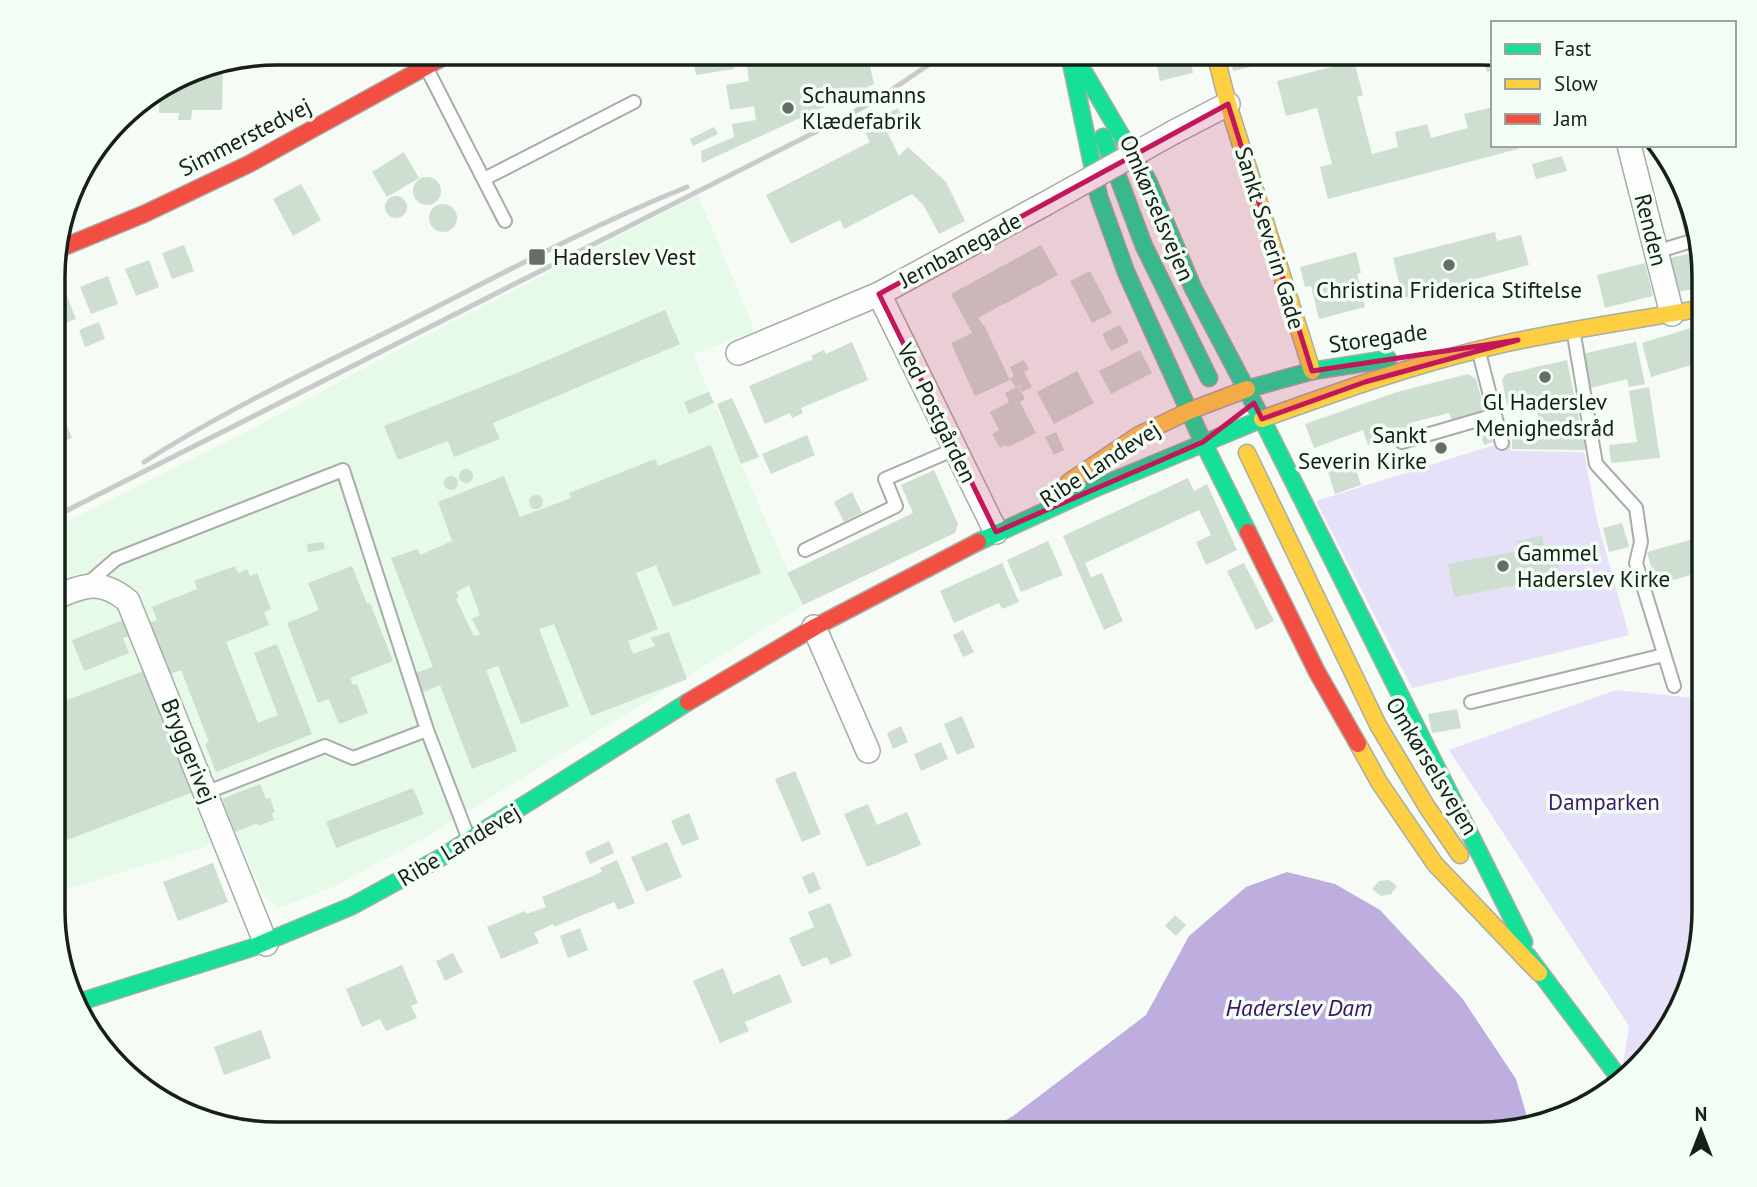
<svg xmlns="http://www.w3.org/2000/svg" width="1757" height="1187" viewBox="0 0 1757 1187" font-family="'PT Sans',sans-serif">
<style>
.built{fill:#e5fae8}
.green{fill:#e7e0f9}
.water{fill:#beaddf}
.building{fill:#ceded1;fill-rule:evenodd}
.lines{fill:none;stroke-linecap:round;stroke-linejoin:round}
.lane-casing{stroke:#a7ada7;stroke-width:16}
.street-casing{stroke:#a7ada7;stroke-width:26}
.fast-casing{stroke:#a7ada7;stroke-width:19}
.slow-casing{stroke:#a7ada7;stroke-width:19}
.jam-casing{stroke:#a7ada7;stroke-width:19}
.lane{stroke:#fefefe;stroke-width:12}
.street{stroke:#fefefe;stroke-width:23}
.fast{stroke:#16e098;stroke-width:16}
.slow{stroke:#ffcf43;stroke-width:16}
.jam{stroke:#f24e42;stroke-width:16}
.rail{stroke:#c8cbc9;stroke-width:5}
.street-bridge-casing{stroke:#a7ada7;stroke-width:26;stroke-linecap:butt}
.street-bridge{stroke:#fefefe;stroke-width:23}
.marked{fill:#c2185b;fill-opacity:0.2;stroke:#c2185b;stroke-width:5;stroke-linejoin:round}
.poi-dot{fill:#646d66;stroke:#f3fef4;stroke-width:2.5}
.labels{text-anchor:middle;stroke-width:7;stroke-linejoin:round;paint-order:stroke}
.poi-label{font-size:23px;fill:#162018;stroke:#f3fef4;text-anchor:start}
.street-label{font-size:23px;fill:#162018;stroke:#f3fef4}
.park-label{font-size:23px;fill:#42196f;stroke:#f3fef4}
.water-label{font-size:24px;font-style:italic;fill:#3c1068;stroke:#f3fef4}
.rim{fill:none;stroke:#162018;stroke-width:3.5}
</style>
<rect width="100%" height="100%" fill="#f6fbf6"/>
<path class="built" d="M698 195 755 331 693 355 803 605 428 836 335 886 279 908 265 897 235 832 205 847 54 893V528L254 428 402 348Z"/>
<path class="green" d="M1510 440 1511 451 1584 452 1597 520 1629 635 1412 688 1316 501Z
M1616 690 1704 699V925L1667 1035 1621 1078 1629 1026 1449 750Z"/>
<path class="water" d="M1287 872 1335 884 1380 910 1462 998 1516 1079 1529 1124 1495 1134H981L1013 1116 1146 1015 1189 936 1246 887Z"/>
<path class="building" d="M300 53H313V58H300Z
M692 53H731L734 69 696 75Z
M775 53H867L874 84 702 163 701 151 734 137 732 124 756 120 754 106 730 110 726 85 749 81 747 66 777 61Z
M1154 53H1189L1193 73 1160 81Z
M1229 53H1269L1271 62 1233 71Z
M1482 53 1493 54V70L1487 72Z
M1354 61 1363 95 1357 97 1372 154 1398 147 1395 132 1427 124 1431 138 1468 128 1464 114 1493 107V145H1517L1518 149 1328 199 1320 167 1332 164 1317 108 1286 116 1277 81Z
M214 65H223L222 110H192L191 120H178L179 113H159L160 89 191 69Z
M898 108 905 124 888 134 899 156 908 147 946 182 965 221 939 234 924 206 912 194 844 229 840 220 791 244 766 195 870 142 862 126Z
M714 127 718 134 693 146 690 139Z
M404 152 419 178 387 197 372 172Z
M1562 156 1567 171 1536 179 1532 164Z
M413 191a14 14 0 1 1 28 0a14 14 0 1 1-28 0Z
M301 184 321 220 293 236 273 199Z
M385 207a11 11 0 1 1 22 0a11 11 0 1 1-22 0Z
M429 218a14 14 0 1 1 28 0a14 14 0 1 1-28 0Z
M1495 232 1497 241 1521 235 1529 265 1403 298 1393 258Z
M184 245 194 271 172 279 162 253Z
M1041 245 1058 275 978 318 985 327 1010 380 975 396 951 343 972 333 951 294Z
M1701 251 1704 262V287L1672 293 1664 259Z
M1356 252 1361 273 1357 274 1365 307 1319 319 1311 286 1305 287 1300 267Z
M149 260 159 287 136 296 125 269Z
M1645 263 1653 296 1605 308 1597 275Z
M1090 271 1112 313 1092 323 1070 281Z
M108 276 118 304 91 314 80 287Z
M66 294 76 319 54 328V298Z
M665 310 680 344 493 423 500 439 454 457 448 441 398 460 384 426 529 368Z
M99 322 105 339 85 347 79 330Z
M1704 324V369L1701 362 1651 377 1642 343Z
M1120 325 1129 342 1111 351 1102 334Z
M852 342 868 380 801 408 803 413 792 418 790 413 765 424 749 386 813 359 811 356 824 350 826 354Z
M1636 342 1645 384 1629 387 1627 379 1590 388 1582 354Z
M1140 350 1152 373 1111 394 1099 371Z
M1024 360 1029 369 1024 372 1032 387 1022 392 1019 386 1023 383 1015 387 1010 378 1014 376 1010 367Z
M1567 360 1580 425H1585V450L1512 449V425H1540L1534 397 1507 405 1502 380 1506 374Z
M1077 371 1094 403 1054 424 1037 392Z
M1468 374 1476 379 1485 412 1452 422 1449 413 1410 423 1412 431 1368 445 1363 430 1314 448 1305 424 1397 392Z
M1018 386 1025 399 1020 402 1036 433 1008 447 1006 445 1000 448 992 434 999 430 990 412 1009 402 1005 393Z
M1649 387 1660 458 1611 463 1609 445 1637 442 1629 391Z
M709 392 714 403 689 414 684 402Z
M54 393 72 438 54 445Z
M732 398 759 457 741 464 717 404Z
M1487 424 1493 442 1484 445 1478 428Z
M1056 432 1064 450 1054 455 1045 437Z
M807 435 815 455 771 474 762 454Z
M711 445 761 573 673 607 656 565 636 573 658 629 628 641 633 654 655 646 651 638 669 632 687 679 591 716 554 624 539 629 569 706 521 724 498 666 486 670 517 751 472 769 440 685 423 692 415 673 433 667 391 558 418 549 420 555 452 541 438 502 504 476 520 517 571 498 569 493 655 459 658 466ZM469 585 480 615 472 619 480 634 474 636 456 599 459 597 456 592Z
M1354 464 1361 485 1335 494 1328 472Z
M459 476a7 7 0 1 1 14 0a7 7 0 1 1-14 0Z
M934 470 958 524 955 533 803 605 787 573 913 513 901 485Z
M444 483a7 7 0 1 1 14 0a7 7 0 1 1-14 0Z
M1188 478 1194 491 1207 484 1237 550 1206 565 1196 542 1211 535 1199 510 1085 563 1091 577 1102 573 1123 621 1104 630 1063 536Z
M852 492 862 513 844 522 834 502Z
M529 502a7 7 0 1 1 14 0a7 7 0 1 1-14 0Z
M1622 523 1629 547 1609 552 1603 528Z
M1542 536 1545 552 1556 556 1558 562V568L1549 576 1550 579 1454 597 1448 564 1518 551 1516 541Z
M1704 536V571L1656 585 1647 552Z
M1048 541 1063 575 1021 592 1007 560Z
M323 542 325 549 308 552 307 544Z
M1002 563 1019 602 1002 609 999 603 954 623 940 591Z
M1244 563 1274 621 1256 630 1227 571Z
M235 566 238 573 247 569 250 576 257 573 271 609 264 612 269 625 226 642 258 723 278 715 254 653 277 644 312 734 216 772 205 744 209 742 181 670 167 675 147 624 157 620 152 607 197 589 194 581Z
M352 566 367 604 370 603 393 661 350 678 353 685 357 684 368 713 339 724 329 699 318 703 287 623 319 610 308 583Z
M131 617 137 633 123 638 129 653 84 671 72 640Z
M963 630 974 652 963 657 953 635Z
M149 669 196 791 59 843 54 831V705Z
M1457 709 1461 728 1432 733 1428 714Z
M962 716 975 747 957 755 944 724Z
M901 726 908 742 893 749 887 733Z
M941 742 948 759 921 771 914 754Z
M795 771 821 834 802 842 775 779Z
M260 784 266 799 270 798 275 812 272 813 274 820 258 826 257 823 235 832 222 799Z
M413 788 424 814 336 848 326 822Z
M868 804 877 825 907 812 921 845 867 867 844 814Z
M689 813 699 839 682 846 671 821Z
M609 841 614 853 590 864 585 852Z
M667 842 682 877 646 892 631 857Z
M617 860 635 903 618 910 614 902 554 927 553 924 534 933 539 943 501 959 487 927 525 911 526 914 546 907 542 897 602 872 600 868Z
M213 863 228 902 178 921 163 882Z
M814 872 821 889 809 894 802 877Z
M1389 880 1397 886 1391 894 1381 896 1372 889 1379 881Z
M830 903 852 956 830 965 827 957 802 967 789 938 814 927 808 912Z
M1175 915 1186 925 1176 936 1165 926Z
M580 928 588 950 568 958 560 936Z
M453 953 463 972 445 981 436 961Z
M402 965 418 1003 411 1006 417 1018 386 1031 380 1019 362 1027 346 989Z
M723 968 733 994 780 974 792 1002 745 1022 749 1031 720 1043 693 981Z
M261 1030 271 1058 224 1075 214 1047Z"/>
<g class="lines">
<g class="lane-casing">
<path id="lane" d="M426 67 505 221
M484 179 634 102
M1656 252 1695 240 1682 189
M1573 329 1596 464 1636 508 1641 542 1636 563 1674 686
M1479 352 1502 443
M1402 442 1495 415
M805 550 896 506 885 479 955 449
M86 585 116 559 343 470 427 730 468 837
M1471 702 1664 655
M205 793 325 746 353 758 427 730"/>
</g>
<g class="street-casing">
<path id="street" d="M1174 132 1228 104
M1629 145 1672 314
M879 294 996 532
M738 353 879 294 1043 205
M54 598C85 585 100 578 128 601L266 944
M814 627 868 751"/>
</g>
<g class="fast-casing">
<path id="fast" d="M1069 53 1099 197 1126 272 1203 442 1248 532
M1081 67 1148 181 1193 288 1262 419 1524 942
M1103 137 1144 246 1209 378
M1247 389 1312 371 1388 359
M978 542 1091 490 1262 419
M1527 955 1620 1079
M76 1003 251 948 352 906 440 858 688 702"/>
</g>
<g class="slow-casing">
<path id="slow" d="M1215 53 1228 104 1312 371
M1262 419C1337 392 1412 365 1490 347 1561 330 1632 321 1704 308
M1247 453 1378 725 1427 807 1460 855
M1069 482 1139 435 1189 411 1247 389
M1358 744 1379 782 1435 864 1539 973"/>
</g>
<g class="jam-casing">
<path id="jam" d="M54 251 144 214 249 164 451 53
M1248 532 1317 672 1358 744
M688 702 815 627 978 542"/>
</g>
<use href="#lane" class="lane"/>
<use href="#street" class="street"/>
<use href="#fast" class="fast"/>
<use href="#slow" class="slow"/>
<use href="#jam" class="jam"/>
<path class="rail" d="M144 462C227 409 317 367 405 323 498 276 590 226 687 187
M54 517 847 116 881 97 946 53"/>
<g class="street-bridge-casing">
<path id="street-bridge" d="M1043 205 1174 132"/>
</g>
<use href="#street-bridge" class="street-bridge"/>
</g>
<path class="marked" d="M1228 104 1312 371 1518 340 1365 382 1262 419 1254 403 1203 442 996 532 879 294Z"/>
<g class="poi-dot">
<circle cx="788" cy="108" r="7"/>
<rect x="528" y="248" width="18" height="18" rx="3.5"/>
<circle cx="1449" cy="265" r="7"/>
<circle cx="1545" cy="377" r="7"/>
<circle cx="1441" cy="448" r="7"/>
<circle cx="1503" cy="566" r="7"/>
</g>
<g class="labels">
<g class="poi-label">
<text x="802" y="103">Schaumanns<tspan x="802" dy="26">Klædefabrik</tspan></text>
<text x="553" y="265">Haderslev Vest</text>
<text x="1449" y="298" text-anchor="middle">Christina Friderica Stiftelse</text>
<text x="1545" y="410" text-anchor="middle">Gl Haderslev<tspan x="1545" dy="26">Menighedsråd</tspan></text>
<text x="1427" y="443" text-anchor="end">Sankt<tspan x="1427" dy="26">Severin Kirke</tspan></text>
<text x="1517" y="561">Gammel<tspan x="1517" dy="26">Haderslev Kirke</tspan></text>
</g>
<g class="street-label">
<text transform="translate(245 137) rotate(-27)" y="8">Simmerstedvej</text>
<text transform="translate(1157 208) rotate(67)" y="8">Omkørselsvejen</text>
<text transform="translate(1651 230) rotate(76)" y="8">Renden</text>
<text transform="translate(1270 238) rotate(73)" y="8">Sankt Severin Gade</text>
<text transform="translate(960 250) rotate(-28)" y="8">Jernbanegade</text>
<text transform="translate(1378 338) rotate(-8)" y="8">Storegade</text>
<text transform="translate(937 413) rotate(64)" y="8">Ved Postgården</text>
<text transform="translate(1100 464) rotate(-33)" y="8">Ribe Landevej</text>
<text transform="translate(189 751) rotate(68)" y="8">Bryggerivej</text>
<text transform="translate(1432 766) rotate(59)" y="8">Omkørselsvejen</text>
<text transform="translate(459 845) rotate(-31)" y="8">Ribe Landevej</text>
</g>
<g class="park-label">
<text x="1604" y="810">Damparken</text>
</g>
<g class="water-label">
<text x="1299" y="1016">Haderslev Dam</text>
</g>
</g>
<path d="M0 0H1757V1187H0ZM277 65H1480A212 212 0 0 1 1692 277V910A212 212 0 0 1 1480 1122H277A212 212 0 0 1 65 910V277A212 212 0 0 1 277 65Z" fill="#f3fef4" fill-rule="evenodd"/>
<path class="rim" d="M277 65H1480A212 212 0 0 1 1692 277V910A212 212 0 0 1 1480 1122H277A212 212 0 0 1 65 910V277A212 212 0 0 1 277 65Z"/>
<rect x="1491" y="21" width="245" height="126" fill="#f3fef4" stroke="#9ba59c" stroke-width="2"/>
<rect x="1505" y="44" width="35" height="10" fill="#16e098" stroke="#9ba59c" stroke-width="2"/>
<text x="1554" y="56" font-size="21" fill="#162018">Fast</text>
<rect x="1505" y="79" width="35" height="10" fill="#ffcf43" stroke="#9ba59c" stroke-width="2"/>
<text x="1554" y="91" font-size="21" fill="#162018">Slow</text>
<rect x="1505" y="114" width="35" height="10" fill="#f24e42" stroke="#9ba59c" stroke-width="2"/>
<text x="1554" y="126" font-size="21" fill="#162018">Jam</text>
<g transform="translate(1701 1131)" stroke="#f3fef4" stroke-width="5" paint-order="stroke">
<path d="M0-5L12 26L0 18L-12 26Z" fill="#162018"/>
<text y="-10" font-size="19" font-weight="bold" text-anchor="middle" fill="#162018">N</text>
</g>
</svg>
